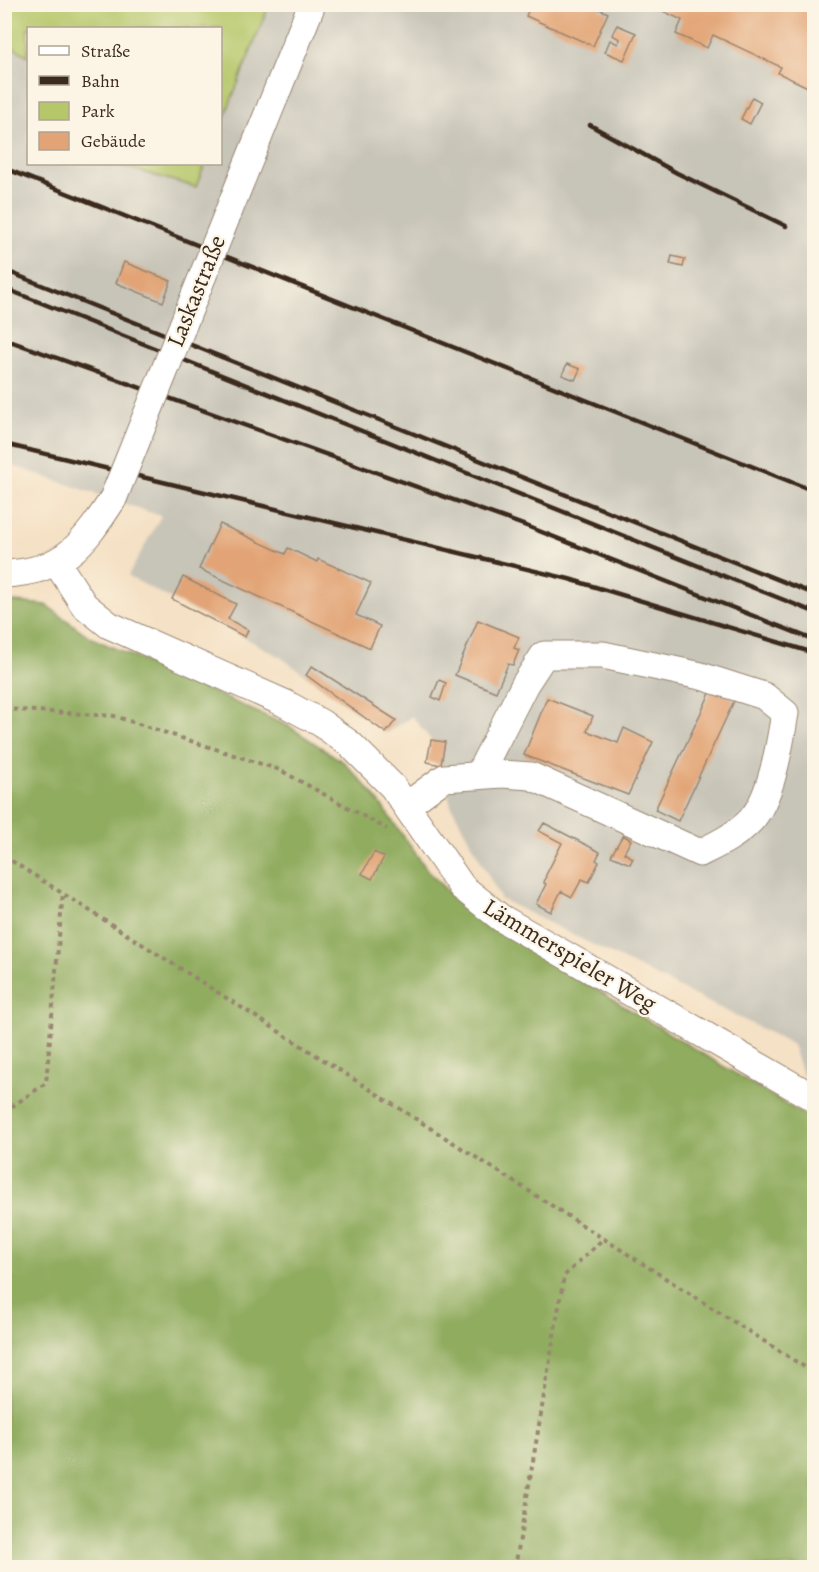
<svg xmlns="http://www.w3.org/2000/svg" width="819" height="1572" viewBox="0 0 819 1572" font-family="Alegreya,serif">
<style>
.industrial{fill:#c7c4b8;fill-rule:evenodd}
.green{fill:#b6c76a;stroke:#787844;stroke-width:1.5}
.forest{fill:#90ac5e;stroke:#666b3e;stroke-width:1.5}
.building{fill:#e2a476}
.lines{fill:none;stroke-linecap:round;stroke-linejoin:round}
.minor-casing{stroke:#988672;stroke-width:29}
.path{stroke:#988672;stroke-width:4;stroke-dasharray:4.5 4.5;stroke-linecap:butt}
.minor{stroke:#fff;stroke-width:27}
.rail{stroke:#3b2a1e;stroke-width:4.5}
.minor-bridge-casing{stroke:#988672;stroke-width:29;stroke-linecap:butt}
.minor-bridge{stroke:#fff;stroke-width:27}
.labels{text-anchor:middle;stroke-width:4.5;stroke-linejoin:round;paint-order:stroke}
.street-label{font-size:24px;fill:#3b2a1e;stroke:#fcf5e5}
</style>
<rect width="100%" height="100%" fill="#fcf5e5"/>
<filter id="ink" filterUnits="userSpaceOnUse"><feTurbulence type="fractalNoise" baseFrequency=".0167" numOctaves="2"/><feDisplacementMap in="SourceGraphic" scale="12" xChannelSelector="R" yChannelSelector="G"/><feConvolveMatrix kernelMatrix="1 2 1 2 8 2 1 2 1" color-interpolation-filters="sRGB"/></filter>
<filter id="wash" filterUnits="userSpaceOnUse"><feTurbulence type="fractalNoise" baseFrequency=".008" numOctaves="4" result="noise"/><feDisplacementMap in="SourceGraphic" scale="24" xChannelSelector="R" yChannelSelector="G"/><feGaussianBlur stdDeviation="1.35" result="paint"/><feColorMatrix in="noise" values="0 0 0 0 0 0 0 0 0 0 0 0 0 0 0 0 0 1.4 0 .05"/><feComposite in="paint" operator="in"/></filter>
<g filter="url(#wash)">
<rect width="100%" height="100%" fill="#f5e1c5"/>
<path class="industrial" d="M5 5H814V1081L802 1074 792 1044 501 899 451 805 441 765 444 742 431 740 412 716 386 733 279 656 128 576 161 516 5 463ZM28 28H220V164H28Z"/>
<path class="green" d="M5 4H269V5L221 126 220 28H28V56L5 43Z
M114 164H205L196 187Z"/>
<path class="forest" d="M5 601 46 605 90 637 290 727 345 763 374 795 428 871 452 896 493 927 814 1121V1567L5 1568Z"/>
<g id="blocks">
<path class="building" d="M531 4H602L599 9 608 13 593 46 526 16Z
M648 4H814V90L778 73 781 67 713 35 707 48 676 34 682 20Z
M617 25 636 33 624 60 605 52 610 40 618 44 620 39 612 35Z
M752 97 761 102 750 124 741 119Z
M672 256 685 259 683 267 670 264Z
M124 262 171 281 163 302 116 283Z
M567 364 580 369 575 380 562 375Z
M220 524 285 554 288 548 317 562 318 559 371 583 356 615 380 626 370 648 199 569Z
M183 577 236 604 228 619 248 630 245 637 172 599Z
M478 620 519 637 514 648 519 650 513 665 508 664 496 692 455 675Z
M312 666 396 720 386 733 306 675Z
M439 680 446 683 440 701 432 697Z
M712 689 735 699 678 821 655 810Z
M547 698 593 716 587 731 618 743 624 728 653 742 628 795 524 755Z
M431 740 445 742 441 765 427 762Z
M544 823 600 852 596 860 599 862 589 882 582 879 572 897 561 891 551 912 536 904 546 884 544 883 546 875 562 843 539 831Z
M623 835 631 840 624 853 633 858 630 864 611 856Z
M374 852 384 857 372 879 362 874Z"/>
</g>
</g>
<g filter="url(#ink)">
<use href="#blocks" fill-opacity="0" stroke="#988672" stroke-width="1.5"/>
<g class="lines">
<g class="minor-casing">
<path id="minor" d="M57 563 84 605 109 625 284 703 321 723 351 745 393 787 462 887 501 918 814 1098
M4 574C63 572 83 545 113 499
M406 806 444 778 502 774 531 776 700 853C718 844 737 835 751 820 772 797 780 743 785 713L764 696 701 676 603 655H544L525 684 478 776"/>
</g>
<path class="path" d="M4 709 114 716 280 770 387 829
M4 856 814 1373
M4 1112 46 1083 63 892
M515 1568 564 1276 602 1240"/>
<use href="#minor" class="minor"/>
<path class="rail" d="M590 125 677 173 786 226
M4 168 814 491
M4 270 814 594
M4 288 814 612
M4 339 529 527 814 640
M4 444 569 579 814 653"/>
<g class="minor-bridge-casing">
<path id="minor-bridge" d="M113 499 312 4"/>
</g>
<use href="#minor-bridge" class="minor-bridge"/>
</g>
</g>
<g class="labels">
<g class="street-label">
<text transform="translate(196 291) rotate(-68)" y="8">Laskastraße</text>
<text transform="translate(570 955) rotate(31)" y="8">Lämmerspieler Weg</text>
</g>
</g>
<rect width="819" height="1572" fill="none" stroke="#fcf5e5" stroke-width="24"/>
<rect x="27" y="27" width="195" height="138" fill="#fcf5e5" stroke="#afa495" stroke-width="1.5"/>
<rect x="39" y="46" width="30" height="9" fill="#ffffff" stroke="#afa495" stroke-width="1.5"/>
<text x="81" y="57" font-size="18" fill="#3b2a1e">Straße</text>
<rect x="39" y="76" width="30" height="9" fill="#3b2a1e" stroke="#afa495" stroke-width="1.5"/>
<text x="81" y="87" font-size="18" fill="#3b2a1e">Bahn</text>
<rect x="39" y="102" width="30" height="18" fill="#b6c76a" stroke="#afa495" stroke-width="1.5"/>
<text x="81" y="117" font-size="18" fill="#3b2a1e">Park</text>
<rect x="39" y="132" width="30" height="18" fill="#e2a476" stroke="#afa495" stroke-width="1.5"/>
<text x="81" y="147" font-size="18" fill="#3b2a1e">Gebäude</text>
</svg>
